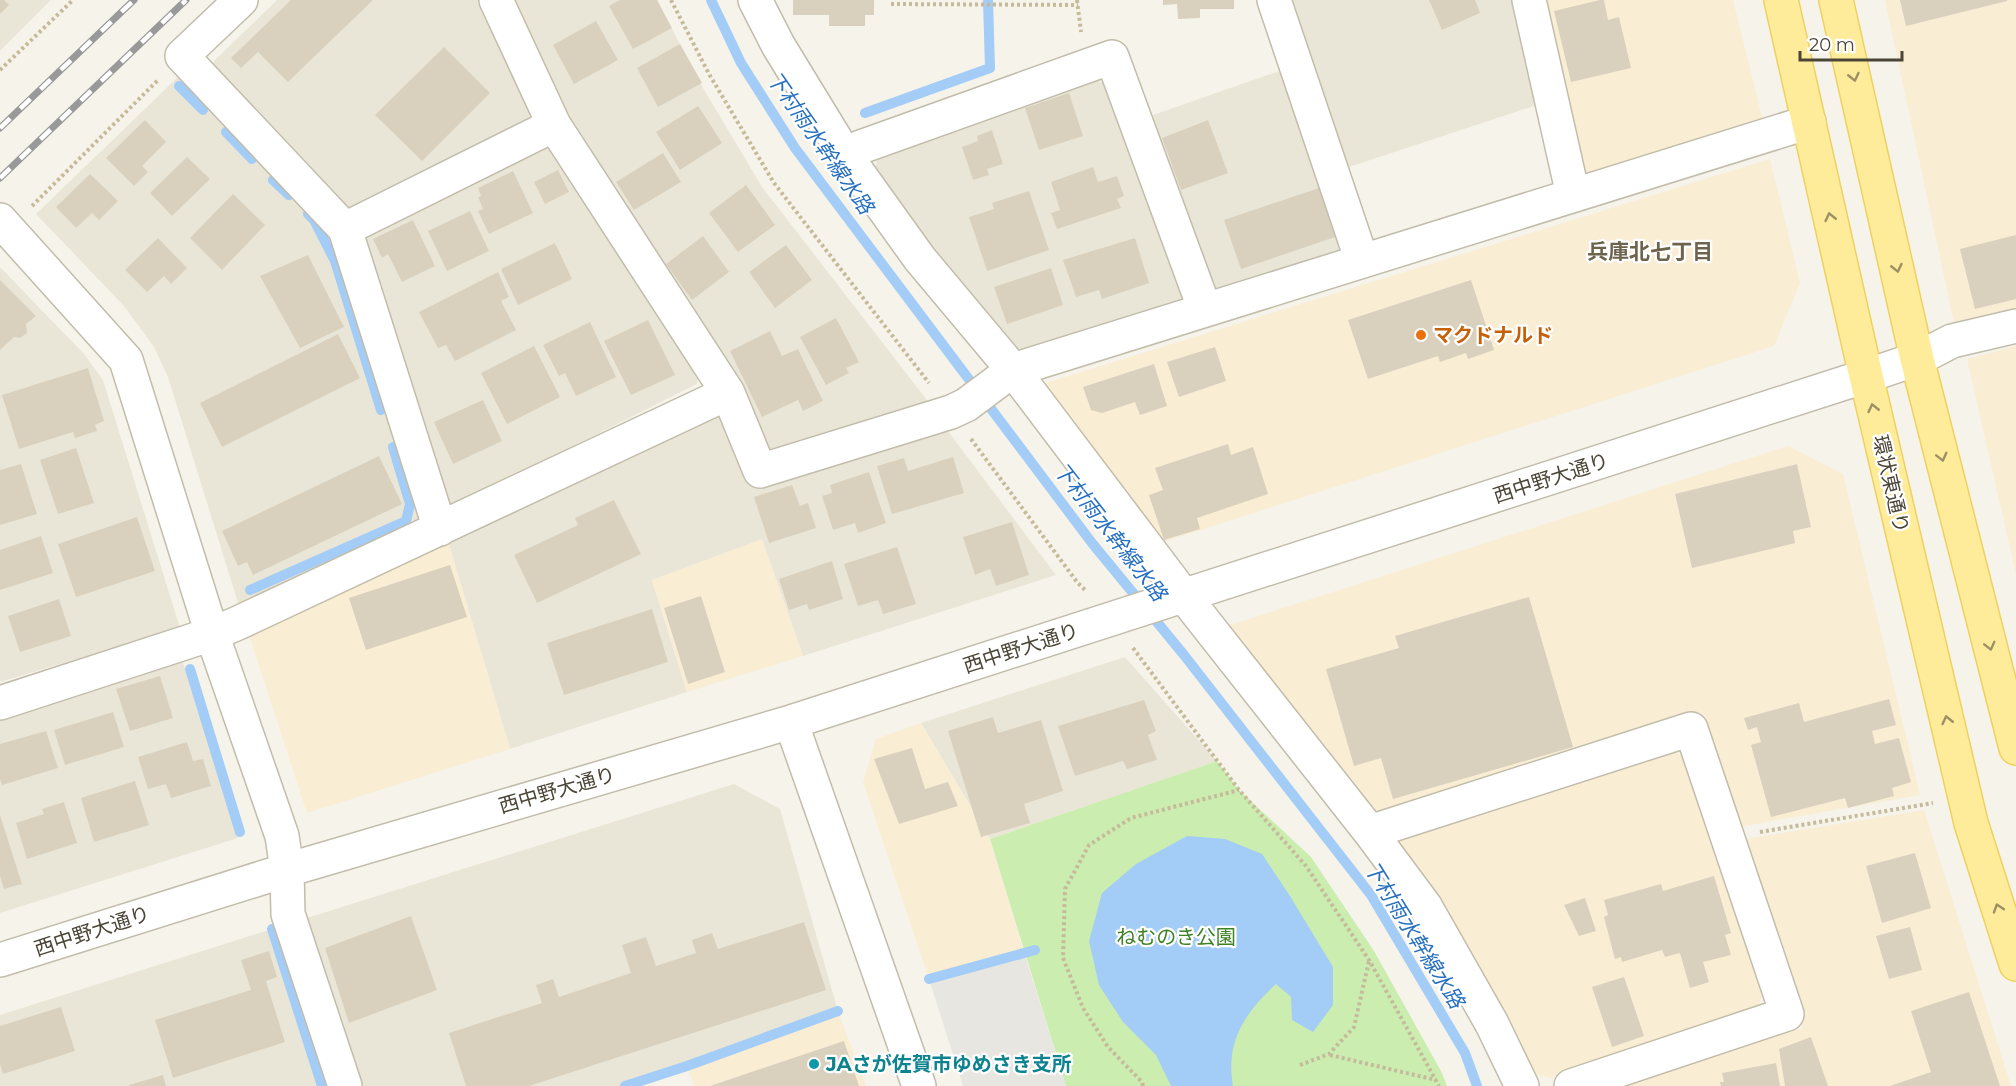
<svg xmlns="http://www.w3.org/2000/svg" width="2016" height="1086" viewBox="0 0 2016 1086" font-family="Montserrat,'Noto Sans JP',sans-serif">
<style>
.residential{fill:#eae6d7}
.commercial{fill:#f9edd4}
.green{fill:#cbedb0}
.parking{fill:#e7e6e1}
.water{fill:#a3ccf6}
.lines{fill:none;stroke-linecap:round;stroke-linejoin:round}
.stream{stroke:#a3ccf6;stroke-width:10}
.building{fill:#d9d1be}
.minor-casing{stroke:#c2bdab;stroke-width:36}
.major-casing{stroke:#edd161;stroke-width:36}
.path{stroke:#c5bb9b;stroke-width:4;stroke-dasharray:3 3;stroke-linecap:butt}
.minor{stroke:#fff;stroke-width:33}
.major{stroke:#ffec9a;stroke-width:33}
.rail-casing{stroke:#999;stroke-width:7}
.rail{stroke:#fff;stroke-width:4.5;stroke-dasharray:14;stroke-linecap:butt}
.oneway{stroke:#9c9064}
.food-dot{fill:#e8710a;stroke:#fff;stroke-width:2}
.culture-dot{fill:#0f9aa8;stroke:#fff;stroke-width:2}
.labels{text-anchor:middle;stroke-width:4.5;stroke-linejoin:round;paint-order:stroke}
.food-label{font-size:20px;font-weight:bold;fill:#c56008;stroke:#fff;text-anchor:start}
.street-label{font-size:20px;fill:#4b4537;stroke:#fff}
.park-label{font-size:20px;fill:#3f8225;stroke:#fff}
.culture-label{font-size:20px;font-weight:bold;fill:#0d838f;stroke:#fff;text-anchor:start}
.water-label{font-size:21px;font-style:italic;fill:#2770c0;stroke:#fff}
.neighbourhood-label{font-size:21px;font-weight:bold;fill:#6e644d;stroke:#fff}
</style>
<rect width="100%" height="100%" fill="#f6f3ea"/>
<path class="residential" d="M0 0H51L0 51Z
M277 0H480L538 117 350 210 210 65Z
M511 0H657L700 83 762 187 930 404 781 452 760 449 566 121Z
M1292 0H1518L1543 103 1349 167Z
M1288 68 1348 249 1210 292 1150 116Z
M178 77 319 220 339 259 424 519 239 606 168 377 154 347 124 306 36 214Z
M1089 77 1106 84 1183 301 1014 352 874 172 879 150Z
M551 142 700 368 697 384 451 507 360 232Z
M0 267 84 354 103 380 180 628 0 682Z
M718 406 751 486 942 423 1056 575 803 656 762 540 652 580 687 692 510 749 447 538Z
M181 656 238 838 0 913V714Z
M1125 657 1217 761 990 839 921 723Z
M734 784 780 809 838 1011 687 1066 625 1086H360L307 918Z
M272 929 322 1086H0V1015Z"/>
<path class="commercial" d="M1545 0H1733L1763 121 1586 175Z
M1885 0H2016V309L1954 323Z
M1770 159 1800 283 1774 346 1157 544 1039 385Z
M2016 346V574L1967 359Z
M1788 446 1843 474 1920 795 1738 827 1703 713 1374 820 1227 626Z
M447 538 510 749 307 813 248 632Z
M762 539 803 656 687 692 652 580Z
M921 723 990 839 1024 952 929 979 863 782 876 739Z
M1671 750 1688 759 1764 993 1756 1010 1551 1078 1529 1073 1397 851 1403 835Z
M1924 810 2011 1086H1607L1803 1028 1745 839Z
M838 1011 866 1086H694L687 1066Z"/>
<path class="green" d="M1217 761 1239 790 1311 857 1374 951 1441 1071 1447 1086H1066L990 839Z"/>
<path class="parking" d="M1024 952 1066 1086H963L929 979Z"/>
<path class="water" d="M1187 836 1225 839 1262 854 1290 896 1333 967V1005L1313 1032 1292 1020 1291 997 1276 984C1245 1013 1225 1041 1233 1086H1171L1156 1055 1123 1022 1099 985 1089 941 1102 893 1136 864Z"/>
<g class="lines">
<path class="stream" d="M711 0 741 63 795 148 1092 543 1184 655 1371 895 1465 1053 1477 1086
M179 86 203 110
M865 113 990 68 988 0
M226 132 252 159
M273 180 289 195
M308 214 314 220 335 261 381 410
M250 590 406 521 410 504 393 447
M190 669 240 832
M272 929 322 1086
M929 979 1035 950
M625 1086 687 1066 838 1011"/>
</g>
<path class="building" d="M0 0H4L9 5 0 14Z
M291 0H373L288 82 258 52 241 68 231 58Z
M620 0H657L672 28 633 49 609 6Z
M793 0H874V15H865V26H829V15H793Z
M1163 0H1234V9H1200V18L1178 19 1177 4 1163 5Z
M1429 0H1475L1480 13 1442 30Z
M1600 0H1604L1608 20 1619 17 1631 68 1571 82 1554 11Z
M1900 0H2007V1L1906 26Z
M596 21 618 60 574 84 553 45Z
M680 44 702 83 658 107 637 68Z
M444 47 490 93 422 161 375 115Z
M1069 93 1083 136 1039 150 1025 108Z
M698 106 722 143 680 170 656 132Z
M145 120 166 142 142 166 148 172 134 186 106 158Z
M1208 120 1228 173 1181 190 1162 138Z
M992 130 1003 164 987 169 989 175 973 180 962 147 978 141 977 136Z
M663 153 681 182 634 210 616 182Z
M187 157 210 179 172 216 150 193Z
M1093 167 1098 182 1117 176 1124 196 1117 199 1121 208 1057 229 1051 213 1060 210 1051 182Z
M558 170 569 192 545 204 534 182Z
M513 171 533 213 489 234 478 211 483 209 478 197 481 196 478 188Z
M90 174 118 201 99 220 92 213 76 228 56 207Z
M746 185 775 225 738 252 709 213Z
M1319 188 1335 237 1241 269 1224 220Z
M1029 191 1049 250 987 271 969 217 994 209 992 203Z
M233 194 265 225 222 270 190 238Z
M470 211 489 251 447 271 428 231Z
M413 220 435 266 402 282 388 254 382 258 373 239Z
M2016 235V299L1975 309 1960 249Z
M703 236 729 272 692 300 666 264Z
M158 238 187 268 171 284 164 276 147 292 125 270Z
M1135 238 1149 283 1102 299 1099 290 1076 297 1063 260Z
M555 243 572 279 518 305 501 269Z
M786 245 812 280 775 308 749 272Z
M308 255 344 327 300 348 260 276Z
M1051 268 1063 305 1007 324 994 287Z
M498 272 509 297 501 301 516 330 455 361 446 345 438 348 419 312Z
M0 280 36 316 26 324 27 333 20 338 14 337 0 350Z
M1471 280 1494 350 1468 359 1466 353 1440 362 1438 356 1368 379 1348 320Z
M836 318 859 362 846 368 849 373 826 385 800 337Z
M648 320 675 375 631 395 604 341Z
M590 322 616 377 576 396 565 373 559 376 543 345Z
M770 331 782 356 798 349 823 401 803 411 798 400 762 417 730 351Z
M338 334 360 378 222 447 200 403Z
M534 346 560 397 507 424 481 373Z
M1215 347 1226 381 1179 397 1167 362Z
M1154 364 1167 406 1140 415 1135 402 1102 413 1091 410 1083 387Z
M88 368 104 421 95 425 97 431 75 438 73 432 19 449 2 395Z
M483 400 502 441 453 464 434 422Z
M1228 444 1231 455 1253 447 1268 494 1197 518 1200 529 1164 540 1149 495 1163 490 1155 468Z
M76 448 94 503 58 514 40 460Z
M379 456 402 504 253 575 247 562 238 566 222 531Z
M953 457 964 493 892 514 877 466 904 458 908 471Z
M21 464 37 514 0 525V470Z
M1797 464 1811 527 1793 531 1795 543 1692 568 1675 494Z
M869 472 886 523 858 533 855 523 833 530 822 496 832 493 830 485Z
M792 485 800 506 808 503 816 528 769 543 754 497Z
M614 500 641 554 537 603 514 555 578 525 575 518Z
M137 517 155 571 76 597 58 544Z
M1012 522 1029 575 996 586 990 569 975 575 963 537Z
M41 536 53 573 0 590V550Z
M897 547 916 604 883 614 878 600 858 606 844 564Z
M832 561 843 599 809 610 807 604 789 610 779 579Z
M450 565 467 617 366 650 349 598Z
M701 596 725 672 688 684 664 608Z
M1529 597 1573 747 1393 799 1381 758 1354 766 1326 669 1399 648 1395 636Z
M59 599 71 636 20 652 8 616Z
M652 609 668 662 564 695 547 643Z
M160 676 173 718 130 731 116 689Z
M1889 699 1896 725 1872 731 1875 744 1899 738 1911 782 1892 788 1894 796 1848 808 1845 798 1771 817 1751 745 1761 742 1757 727 1748 730 1744 718 1799 703 1804 722Z
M1144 700 1156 731 1148 735 1157 760 1127 769 1123 761 1075 776 1058 726Z
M113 712 124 747 65 765 54 730Z
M993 717 998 733 1041 720 1063 791 1024 804 1030 823 981 837 948 731Z
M46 731 58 768 2 785 0 779V744Z
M187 742 193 761 203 759 211 786 171 798 166 784 148 789 138 757Z
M912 748 925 789 948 782 958 806 899 824 874 759Z
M135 781 149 825 94 842 81 798Z
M64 802 77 843 27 859 16 823 44 814 42 809Z
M0 815 22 884 4 889 0 876Z
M1915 853 1931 908 1882 923 1866 866Z
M1714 876 1731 933 1725 935 1731 955 1703 962 1709 982 1690 988 1680 953 1665 957 1662 950 1622 962 1621 957 1615 959 1604 917 1608 915 1604 900 1661 884 1663 891Z
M1585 898 1596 931 1579 936 1564 905Z
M411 916 437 990 349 1023 325 948Z
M804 922 826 990 529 1086H466L449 1033 542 1003 536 985 553 979 559 997 631 973 622 945 646 937 656 966 696 953 692 940 712 933 718 949Z
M1910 927 1922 970 1889 979 1876 936Z
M269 951 277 977 266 981 285 1042 173 1078 155 1020 251 990 241 960Z
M1624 977 1644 1036 1612 1047 1592 987Z
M1969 992 2000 1086H1890L1931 1072 1911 1011Z
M61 1007 75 1051 3 1074 0 1064V1026Z
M1811 1037 1828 1086H1785L1779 1049Z
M844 1041 859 1086H710Z
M1776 1063 1780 1086H1721L1720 1082H1724L1722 1073Z
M163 1075 166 1086H129V1085Z"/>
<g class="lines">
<g class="minor-casing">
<path id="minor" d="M241 0 182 56 345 229 440 529
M496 0 554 125 728 393 760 471 951 412 966 405 1013 370 1809 122
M755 0 778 45 844 153 920 259 1013 370 1184 596 1370 832 1425 906 1492 1024 1522 1086
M1274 0 1362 261
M1529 0 1573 195
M844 153 1112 57 1205 310
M0 220 126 360 212 634 282 836 287 870 288 914 345 1086
M345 229 554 125
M0 703 212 634 238 623 728 393
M791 722 919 1086
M1370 832 1691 729 1787 1014 1571 1086
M0 960 287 870 791 722 1866 376 1917 359 1952 341 2016 326"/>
</g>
<g class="major-casing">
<path id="major" d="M1781 0 1866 376 1971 823 2016 964
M1836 0 1917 359 2016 748"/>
</g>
<path class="path" d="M671 0 709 74 774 183 929 383
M1077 0 1081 32
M891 4 1078 5
M0 70 73 0
M32 206 158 80
M971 439 1077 582 1086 591
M1133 648 1239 790 1306 866 1369 960 1439 1086
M1760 832 1933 803
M1330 1055 1436 1080
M1300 1065 1329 1054 1354 1027 1369 961
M1143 1086 1142 1082 1108 1047 1083 1008 1063 958 1065 889 1089 845 1131 818 1239 790"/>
<use href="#minor" class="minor"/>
<use href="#major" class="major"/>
<g class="rail-casing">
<path id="rail" d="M0 128 134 0
M0 178 186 0"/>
</g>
<use href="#rail" class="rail"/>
</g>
<defs><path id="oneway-chevron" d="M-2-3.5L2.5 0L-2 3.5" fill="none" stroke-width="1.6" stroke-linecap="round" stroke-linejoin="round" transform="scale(1.5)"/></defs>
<g class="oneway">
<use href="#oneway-chevron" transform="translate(1854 77) rotate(77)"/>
<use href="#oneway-chevron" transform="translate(1830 217) rotate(-103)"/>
<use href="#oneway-chevron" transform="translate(1897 268) rotate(77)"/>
<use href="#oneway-chevron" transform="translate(1873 408) rotate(-103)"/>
<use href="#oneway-chevron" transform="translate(1942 457) rotate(76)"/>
<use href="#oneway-chevron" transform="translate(1990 646) rotate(76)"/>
<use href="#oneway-chevron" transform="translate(1947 720) rotate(-103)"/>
<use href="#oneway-chevron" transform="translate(1998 908) rotate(-108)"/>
</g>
<circle class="food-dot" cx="1421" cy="335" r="6"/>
<circle class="culture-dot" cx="814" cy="1064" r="6"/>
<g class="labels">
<g class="food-label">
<text x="1433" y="342">マクドナルド</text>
</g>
<g class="street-label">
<text transform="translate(1551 478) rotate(-18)" y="7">西中野大通り</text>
<text transform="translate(1891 484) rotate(77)" y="7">環状東通り</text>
<text transform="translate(1021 648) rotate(-18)" y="7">西中野大通り</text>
<text transform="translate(557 790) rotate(-16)" y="7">西中野大通り</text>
<text transform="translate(92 931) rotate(-18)" y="7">西中野大通り</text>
</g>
<g class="park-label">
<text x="1176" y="944">ねむのき公園</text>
</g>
<g class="culture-label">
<text x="826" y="1071">JAさが佐賀市ゆめさき支所</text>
</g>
<g class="water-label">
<text transform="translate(820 143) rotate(55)" y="7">下村雨水幹線水路</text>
<text transform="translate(1110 532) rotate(52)" y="7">下村雨水幹線水路</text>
<text transform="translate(1414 935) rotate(58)" y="7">下村雨水幹線水路</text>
</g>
<g class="neighbourhood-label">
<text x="1650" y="259">兵庫北七丁目</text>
</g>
</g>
<path d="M1800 51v9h102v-9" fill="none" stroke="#4b4537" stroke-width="3"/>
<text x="1809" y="51" font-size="18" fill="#4b4537" stroke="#ffffff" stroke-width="4.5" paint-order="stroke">20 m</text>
</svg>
